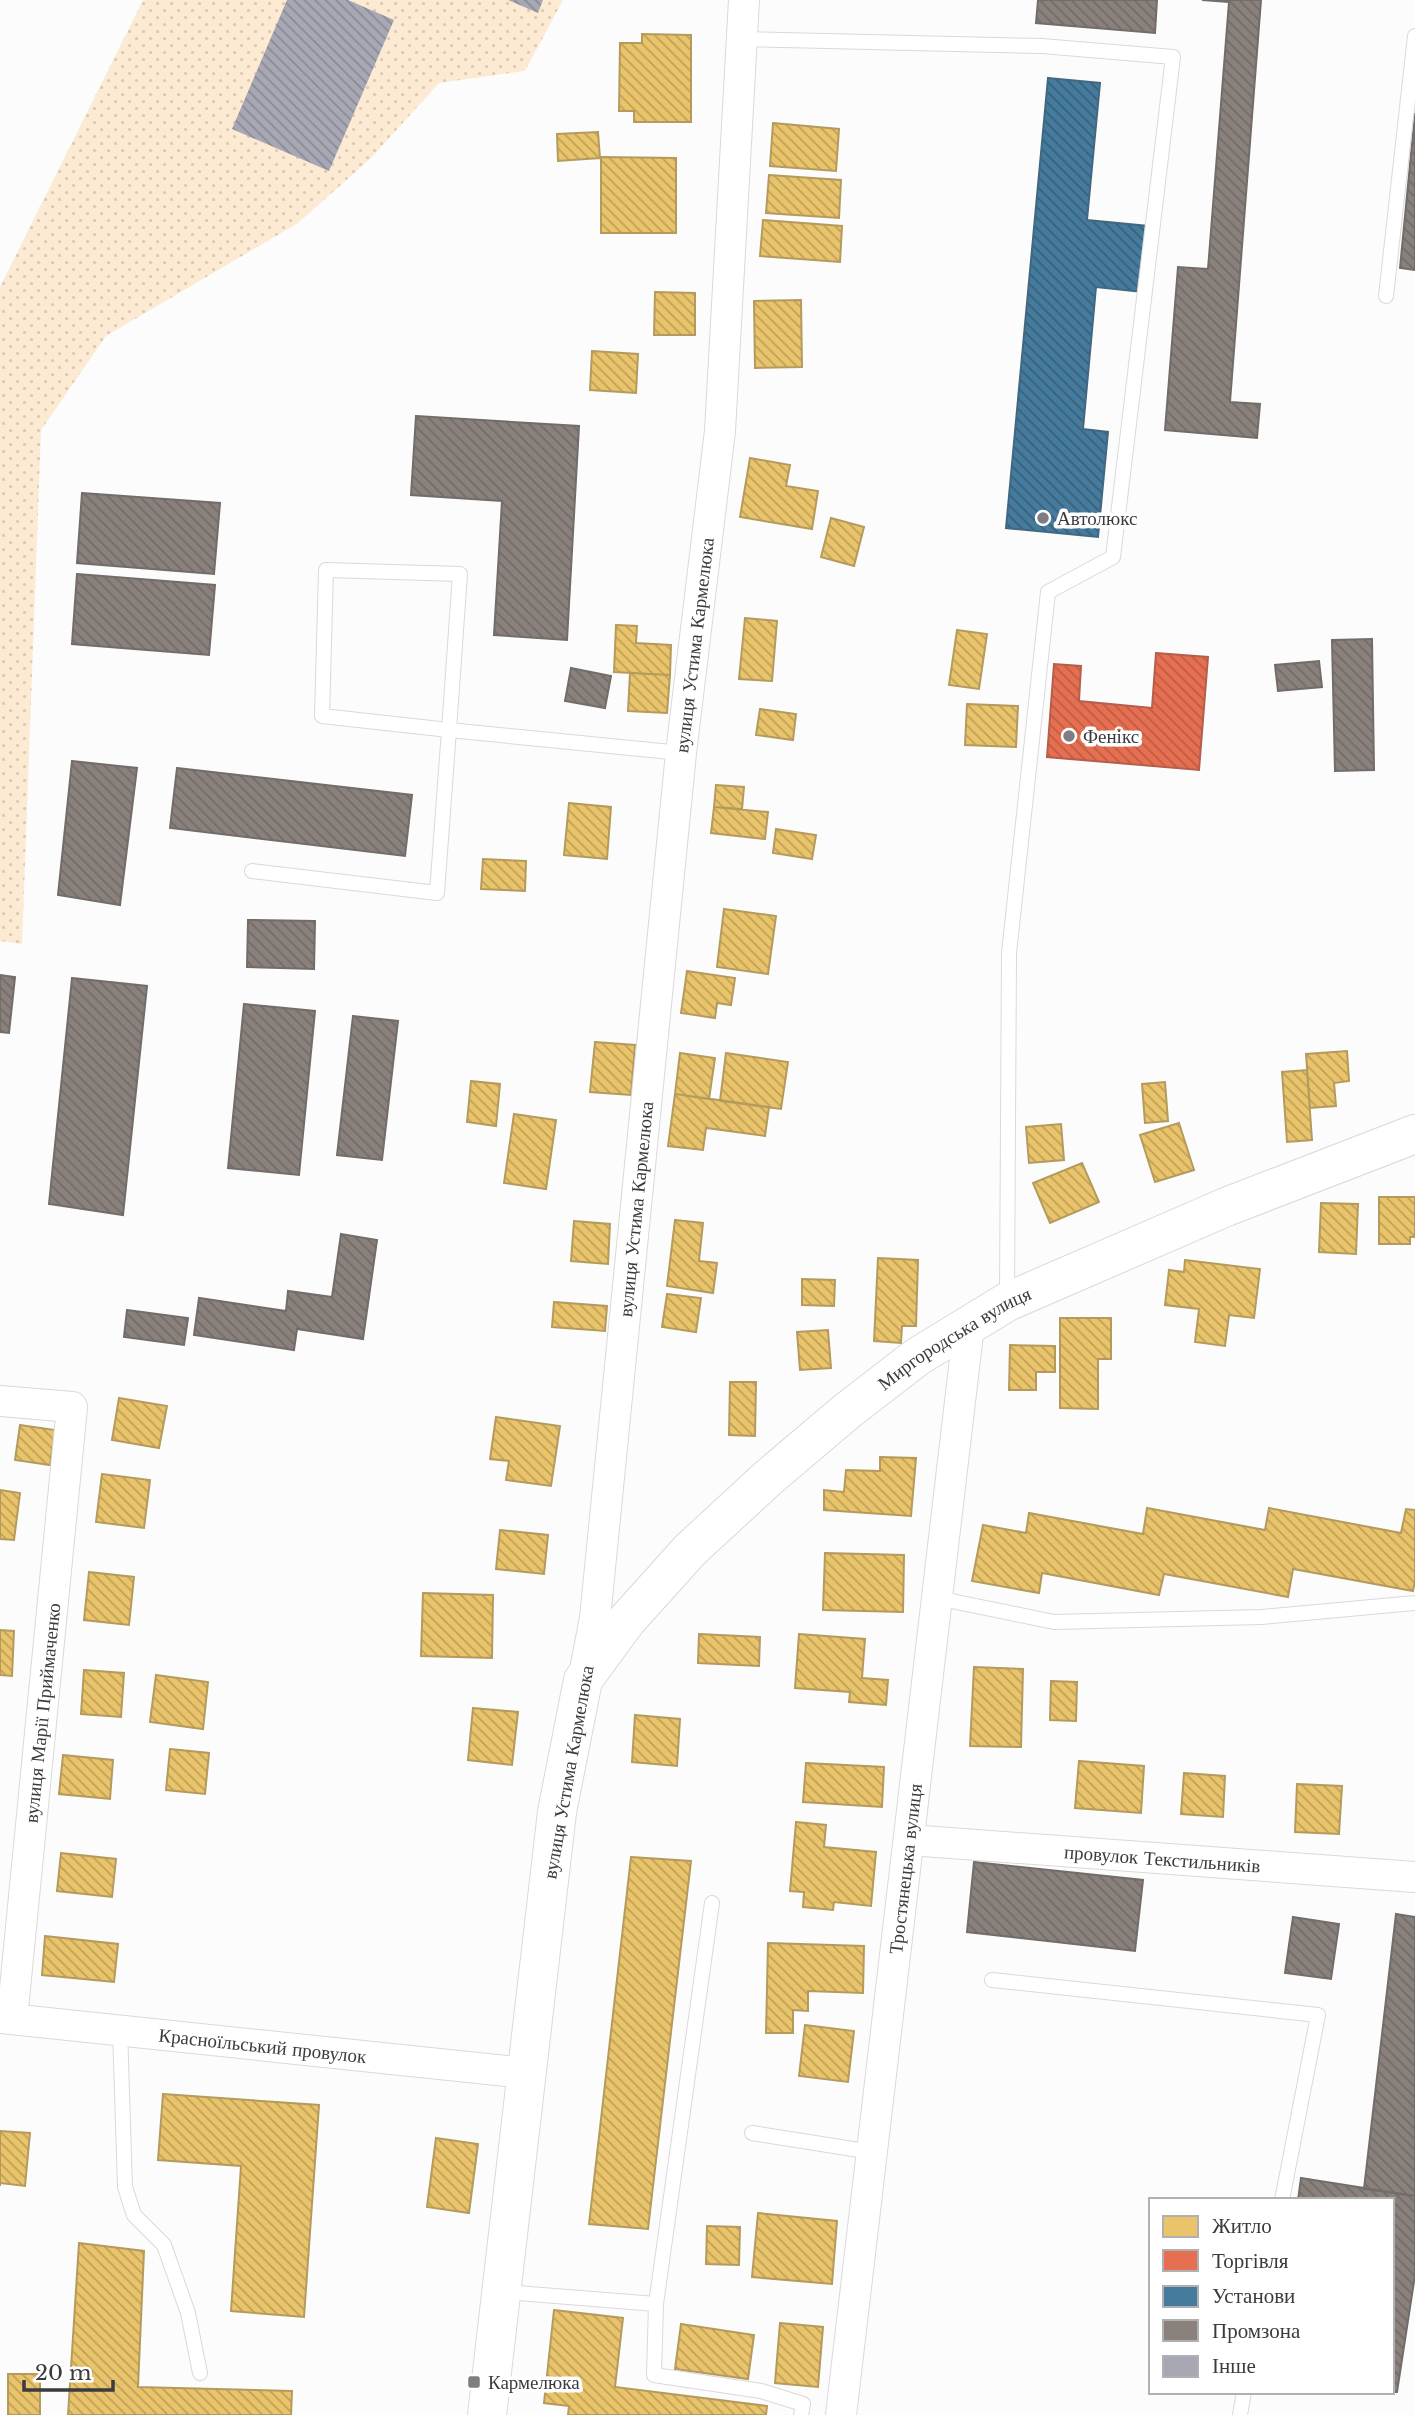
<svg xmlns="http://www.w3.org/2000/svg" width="1415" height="2415" viewBox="0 0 1415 2415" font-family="'Libre Baskerville',serif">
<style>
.grass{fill:url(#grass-dots)}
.homes{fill:url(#homes-back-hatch);stroke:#b49b5d;stroke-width:2}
.shops{fill:url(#shops-back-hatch);stroke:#b35f4c;stroke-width:2}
.public{fill:url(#public-back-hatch);stroke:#426881;stroke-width:2}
.industry{fill:url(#industry-back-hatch);stroke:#726c6a;stroke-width:2}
.building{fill:url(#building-back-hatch)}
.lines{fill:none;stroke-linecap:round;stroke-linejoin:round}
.service-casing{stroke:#d9d9db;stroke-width:16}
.minor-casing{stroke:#d9d9db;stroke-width:32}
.secondary-casing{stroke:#d9d9db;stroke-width:40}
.service{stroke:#fff;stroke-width:14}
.minor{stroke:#fff;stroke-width:30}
.secondary{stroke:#fff;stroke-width:38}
.poi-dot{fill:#7e7e82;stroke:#fff;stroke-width:2.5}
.labels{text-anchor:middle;stroke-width:7;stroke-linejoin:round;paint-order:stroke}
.poi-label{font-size:19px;fill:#3a3a3f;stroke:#fff;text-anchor:start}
.street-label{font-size:19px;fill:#3a3a3f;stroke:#fff}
</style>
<defs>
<pattern id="grass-dots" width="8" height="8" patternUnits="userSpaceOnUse" patternTransform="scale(1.75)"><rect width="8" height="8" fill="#fdead2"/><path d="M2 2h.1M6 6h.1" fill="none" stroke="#dac9b5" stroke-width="1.8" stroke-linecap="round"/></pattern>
<pattern id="homes-back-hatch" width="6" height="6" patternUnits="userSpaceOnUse" patternTransform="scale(1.75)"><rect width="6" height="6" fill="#e9c46a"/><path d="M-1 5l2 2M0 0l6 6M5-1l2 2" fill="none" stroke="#bea059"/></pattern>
<pattern id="shops-back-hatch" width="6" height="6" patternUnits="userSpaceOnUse" patternTransform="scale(1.75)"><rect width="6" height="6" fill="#e76f51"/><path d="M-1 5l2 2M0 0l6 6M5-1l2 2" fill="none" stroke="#bc5c45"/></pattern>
<pattern id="public-back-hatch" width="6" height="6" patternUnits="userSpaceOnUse" patternTransform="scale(1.75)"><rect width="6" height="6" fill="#457b9d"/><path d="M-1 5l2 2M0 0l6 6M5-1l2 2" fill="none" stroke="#38607a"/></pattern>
<pattern id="industry-back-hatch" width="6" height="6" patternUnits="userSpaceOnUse" patternTransform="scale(1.75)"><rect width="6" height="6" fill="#8a817c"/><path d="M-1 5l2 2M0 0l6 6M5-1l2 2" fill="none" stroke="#726b67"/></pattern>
<pattern id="building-back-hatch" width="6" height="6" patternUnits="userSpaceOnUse" patternTransform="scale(1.75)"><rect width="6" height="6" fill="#a8a8b4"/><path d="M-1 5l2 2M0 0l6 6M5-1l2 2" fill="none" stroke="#8a8a94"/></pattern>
</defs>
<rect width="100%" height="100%" fill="#fcfcfd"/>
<path class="grass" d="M143 0H563L525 71 439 83 370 159 298 223 106 336 41 430 22 944 0 941V287Z"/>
<path class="homes" d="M642 34 691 35V122H634V111H619L620 43H642Z
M773 123 839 129 836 171 770 166Z
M598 132 600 158 558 161 557 134Z
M601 157 676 158V233H601Z
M769 175 841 180 839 218 766 213Z
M763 220 842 226 840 262 760 256Z
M655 292 695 293V335H654Z
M801 300 802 367 755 368 754 301Z
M592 351 638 354 636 393 590 390Z
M750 458 790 465 786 486 818 491 812 529 740 517Z
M831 518 864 527 854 566 821 557Z
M745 618 777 621 772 681 739 679Z
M616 625 637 626 636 643 671 645 670 675 614 672Z
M957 630 987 634 979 689 949 685Z
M630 673 670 675 667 713 628 711Z
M967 704 1018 706 1016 747 965 745Z
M760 709 796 714 793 740 756 735Z
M716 785 744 787 742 809 714 807Z
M569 803 611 807 607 859 564 855Z
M714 807 768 812 765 839 711 833Z
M776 829 816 835 812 859 773 853Z
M483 859 526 861 525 891 481 889Z
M724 909 776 916 768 974 717 967Z
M687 971 735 978 731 1005 717 1003 715 1018 681 1013Z
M595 1042 635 1045 631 1095 590 1092Z
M1347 1051 1349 1081 1334 1083 1336 1106 1310 1108 1306 1054Z
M680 1053 715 1058 709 1099 675 1094Z
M726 1053 788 1062 781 1109 720 1101Z
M1307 1070 1312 1140 1287 1142 1282 1072Z
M471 1081 500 1084 496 1126 467 1122Z
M1165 1082 1168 1121 1145 1123 1142 1084Z
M675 1094 769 1107 765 1136 706 1128 703 1150 668 1146Z
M514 1114 556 1120 546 1189 504 1183Z
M1179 1123 1194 1170 1155 1182 1140 1135Z
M1061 1124 1064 1160 1029 1163 1026 1127Z
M1082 1163 1099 1202 1050 1223 1033 1183Z
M1379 1197H1415V1237H1410V1244H1379Z
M1321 1203 1358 1204 1356 1254 1319 1252Z
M675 1220 703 1223 699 1261 717 1263 713 1293 667 1286Z
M574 1221 610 1224 608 1264 571 1261Z
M878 1258 918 1260 916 1326H902L901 1343 874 1341Z
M1185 1260 1260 1269 1254 1318 1229 1315 1225 1346 1195 1342 1199 1309 1165 1305 1169 1270 1184 1272Z
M802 1279 835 1280 834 1306 802 1305Z
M667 1294 701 1298 696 1332 662 1327Z
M554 1302 607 1306 605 1331 552 1327Z
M1060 1318H1111V1359H1098V1409L1060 1408Z
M828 1330 831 1368 800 1370 797 1332Z
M1010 1345 1055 1346V1372H1036V1390H1009Z
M730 1382H756L755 1436 729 1435Z
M119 1398 167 1406 159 1448 112 1440Z
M496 1417 560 1426 551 1486 506 1480 509 1461 490 1459Z
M20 1425 55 1430 50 1465 15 1460Z
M880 1457 916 1458 911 1516 824 1510V1490L844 1492 846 1470 880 1471Z
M102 1474 150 1480 144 1528 96 1522Z
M0 1490 20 1493 14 1540 0 1539Z
M1147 1508 1265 1530 1269 1508 1401 1533 1406 1509 1415 1510V1580L1413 1591 1293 1569 1288 1597 1164 1574 1159 1595 1042 1573 1039 1593 972 1581 983 1525 1026 1533 1029 1513 1143 1534Z
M500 1530 548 1535 544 1574 496 1569Z
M825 1553 904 1555 903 1612 823 1610Z
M89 1572 134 1577 129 1625 84 1620Z
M423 1593 493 1595 492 1658 421 1656Z
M0 1630 14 1631 12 1676 0 1675Z
M699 1634 760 1637 759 1666 698 1663Z
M799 1634 865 1639 862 1678 888 1680 886 1705 849 1702 850 1692 795 1688Z
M974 1667 1023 1669 1021 1747 970 1746Z
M84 1670 124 1673 121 1717 81 1714Z
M156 1675 208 1682 203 1729 150 1722Z
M1051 1681 1077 1682 1076 1721 1050 1720Z
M473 1708 518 1712 512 1765 468 1760Z
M635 1715 680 1719 677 1766 632 1762Z
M170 1749 209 1753 205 1794 166 1790Z
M63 1755 113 1760 110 1799 59 1794Z
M1079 1761 1144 1766 1141 1813 1075 1808Z
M806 1763 884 1767 882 1807 803 1802Z
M1184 1773 1225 1776 1223 1817 1181 1814Z
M1297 1784 1342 1786 1339 1834 1295 1832Z
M796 1822 826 1825 824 1847 876 1852 871 1906 834 1902 833 1910 803 1907 804 1892 790 1891Z
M61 1853 116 1859 112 1897 57 1891Z
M631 1857 691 1861 648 2229 589 2224Z
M45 1936 118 1944 114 1982 42 1975Z
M768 1943 864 1946 863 1993 808 1991V2011L793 2010V2033H766Z
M805 2025 854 2031 848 2082 799 2076Z
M163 2094 319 2105 304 2317 231 2311 241 2166 158 2160Z
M0 2131 30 2133 25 2186 0 2183V2186Z
M436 2138 478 2144 469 2213 427 2207Z
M758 2213 837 2221 832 2284 752 2277Z
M707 2226 740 2227 739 2265 706 2264Z
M79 2243 144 2251 138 2387 292 2391 291 2415H68Z
M554 2310 623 2318 615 2387 767 2406 766 2415H568L569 2406 544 2403Z
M780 2323 823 2327 818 2387 775 2383Z
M681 2324 754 2335 748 2379 675 2369Z
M8 2374H40V2415H8Z"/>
<path class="shops" d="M1156 653 1208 657 1199 770 1047 757 1054 664 1081 666 1079 701 1152 708Z"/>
<path class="public" d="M1048 78 1100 83 1087 220 1148 226 1142 292 1096 287 1083 429 1108 432 1098 537 1006 528Z"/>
<path class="industry" d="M1038 0H1157L1155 33 1036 23Z
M1202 0H1261L1230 402 1260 404 1257 438 1165 430 1178 267 1208 269 1229 2Z
M1415 113V270L1400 268Z
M416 416 579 426 567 640 494 635 502 501 411 495Z
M82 493 220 503 214 574 77 563Z
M77 574 215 585 209 655 72 644Z
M1372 639 1374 770 1335 771 1332 640Z
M1319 661 1322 687 1278 691 1275 665Z
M571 668 611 676 605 708 565 701Z
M72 761 137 768 120 905 58 895Z
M177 768 412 795 405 856 170 828Z
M248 920 315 921 314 969 247 967Z
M0 975 15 977 9 1033 0 1032Z
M72 978 147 986 123 1215 49 1204Z
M244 1004 315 1011 299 1175 228 1168Z
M353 1016 398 1021 382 1160 337 1155Z
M341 1234 377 1240 363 1339 297 1329 294 1350 194 1335 199 1298 286 1311 288 1291 332 1297Z
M127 1310 188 1318 184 1345 124 1337Z
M974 1862 1143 1880 1135 1951 967 1932Z
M1396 1914 1415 1917V2196L1364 2189Z
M1293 1917 1339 1924 1331 1979 1285 1973Z
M1301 2178 1415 2196V2275L1397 2392H1392V2200H1298Z"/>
<path class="building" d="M287 0H348L394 20 329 171 232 129Z
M508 0H543L538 13Z"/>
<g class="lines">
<g class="service-casing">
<path id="service" d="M742 39 1042 46 1173 57 1113 557 1048 592 1009 953 1007 1298
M1386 296 1415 36
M252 871 437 893 449 730 322 716 326 570 460 574 449 730 681 753
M937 1598 1054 1622 1262 1617 1415 1603
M712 1903 656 2304 654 2375 761 2391 803 2404 801 2415
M992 1980 1318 2015 1282 2200
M120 2030 125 2187 134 2215 164 2245 188 2313 200 2373
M752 2133 872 2152
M504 2292 656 2304
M1240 2415 1244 2392"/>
</g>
<g class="minor-casing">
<g id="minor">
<path d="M0 1401 72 1407 12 2019"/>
<path id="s1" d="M584 1675 595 1618 681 753 720 431 744 0"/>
<path id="s2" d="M909 1840 1415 1877"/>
<path id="s3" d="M0 2018 526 2073"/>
<path id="s4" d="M841 2415 969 1325"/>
</g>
</g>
<g class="secondary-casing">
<g id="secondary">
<path id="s5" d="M487 2415 557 1812 583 1680 627 1620 690 1550 768 1478 847 1411 917 1357 1007 1302 1226 1207 1415 1134"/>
</g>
</g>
<use href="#service" class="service"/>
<use href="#minor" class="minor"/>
<use href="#secondary" class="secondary"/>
</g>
<g class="poi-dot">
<circle cx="1043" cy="518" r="7"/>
<circle cx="1069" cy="736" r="7"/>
<rect x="467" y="2375" width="14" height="14" rx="3.5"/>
</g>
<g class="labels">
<g class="poi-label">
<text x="1057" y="525">Автолюкс</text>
<text x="1083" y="743">Фенікс</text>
<text x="488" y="2389">Кармелюка</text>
</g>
<g class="street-label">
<text dy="7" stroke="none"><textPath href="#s1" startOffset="1036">вулиця Устима Кармелюка</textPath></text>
<text dy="7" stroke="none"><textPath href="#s1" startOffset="469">вулиця Устима Кармелюка</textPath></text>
<text dy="7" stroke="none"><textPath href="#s5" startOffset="1250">Миргородська вулиця</textPath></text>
<text transform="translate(42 1713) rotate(-84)" y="7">вулиця Марії Приймаченко</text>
<text transform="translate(568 1772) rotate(-80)" y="7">вулиця Устима Кармелюка</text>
<text dy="7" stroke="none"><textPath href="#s2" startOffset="254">провулок Текстильників</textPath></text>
<text dy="7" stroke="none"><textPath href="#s4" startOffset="550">Тростянецька вулиця</textPath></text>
<text dy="7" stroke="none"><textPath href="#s3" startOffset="264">Красноїльський провулок</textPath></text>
</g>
</g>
<rect x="1149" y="2198" width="245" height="196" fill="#ffffff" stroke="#b0b0b2" stroke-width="2"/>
<rect x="1163" y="2216" width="35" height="21" fill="#e9c46a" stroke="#b0b0b2" stroke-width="2"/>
<text x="1212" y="2233" font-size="21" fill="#3a3a3f">Житло</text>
<rect x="1163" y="2250" width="35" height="21" fill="#e76f51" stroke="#b0b0b2" stroke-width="2"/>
<text x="1212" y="2268" font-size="21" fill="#3a3a3f">Торгівля</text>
<rect x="1163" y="2286" width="35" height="21" fill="#457b9d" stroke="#b0b0b2" stroke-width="2"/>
<text x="1212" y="2303" font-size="21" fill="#3a3a3f">Установи</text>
<rect x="1163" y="2320" width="35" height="21" fill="#8a817c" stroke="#b0b0b2" stroke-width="2"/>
<text x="1212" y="2338" font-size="21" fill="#3a3a3f">Промзона</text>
<rect x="1163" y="2356" width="35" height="21" fill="#a8a8b4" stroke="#b0b0b2" stroke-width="2"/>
<text x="1212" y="2373" font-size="21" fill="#3a3a3f">Інше</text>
<path d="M24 2380v10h89v-10" fill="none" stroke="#3a3a3f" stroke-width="3.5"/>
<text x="35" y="2380" font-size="21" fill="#3a3a3f" stroke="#ffffff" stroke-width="5" paint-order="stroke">20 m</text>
</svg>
